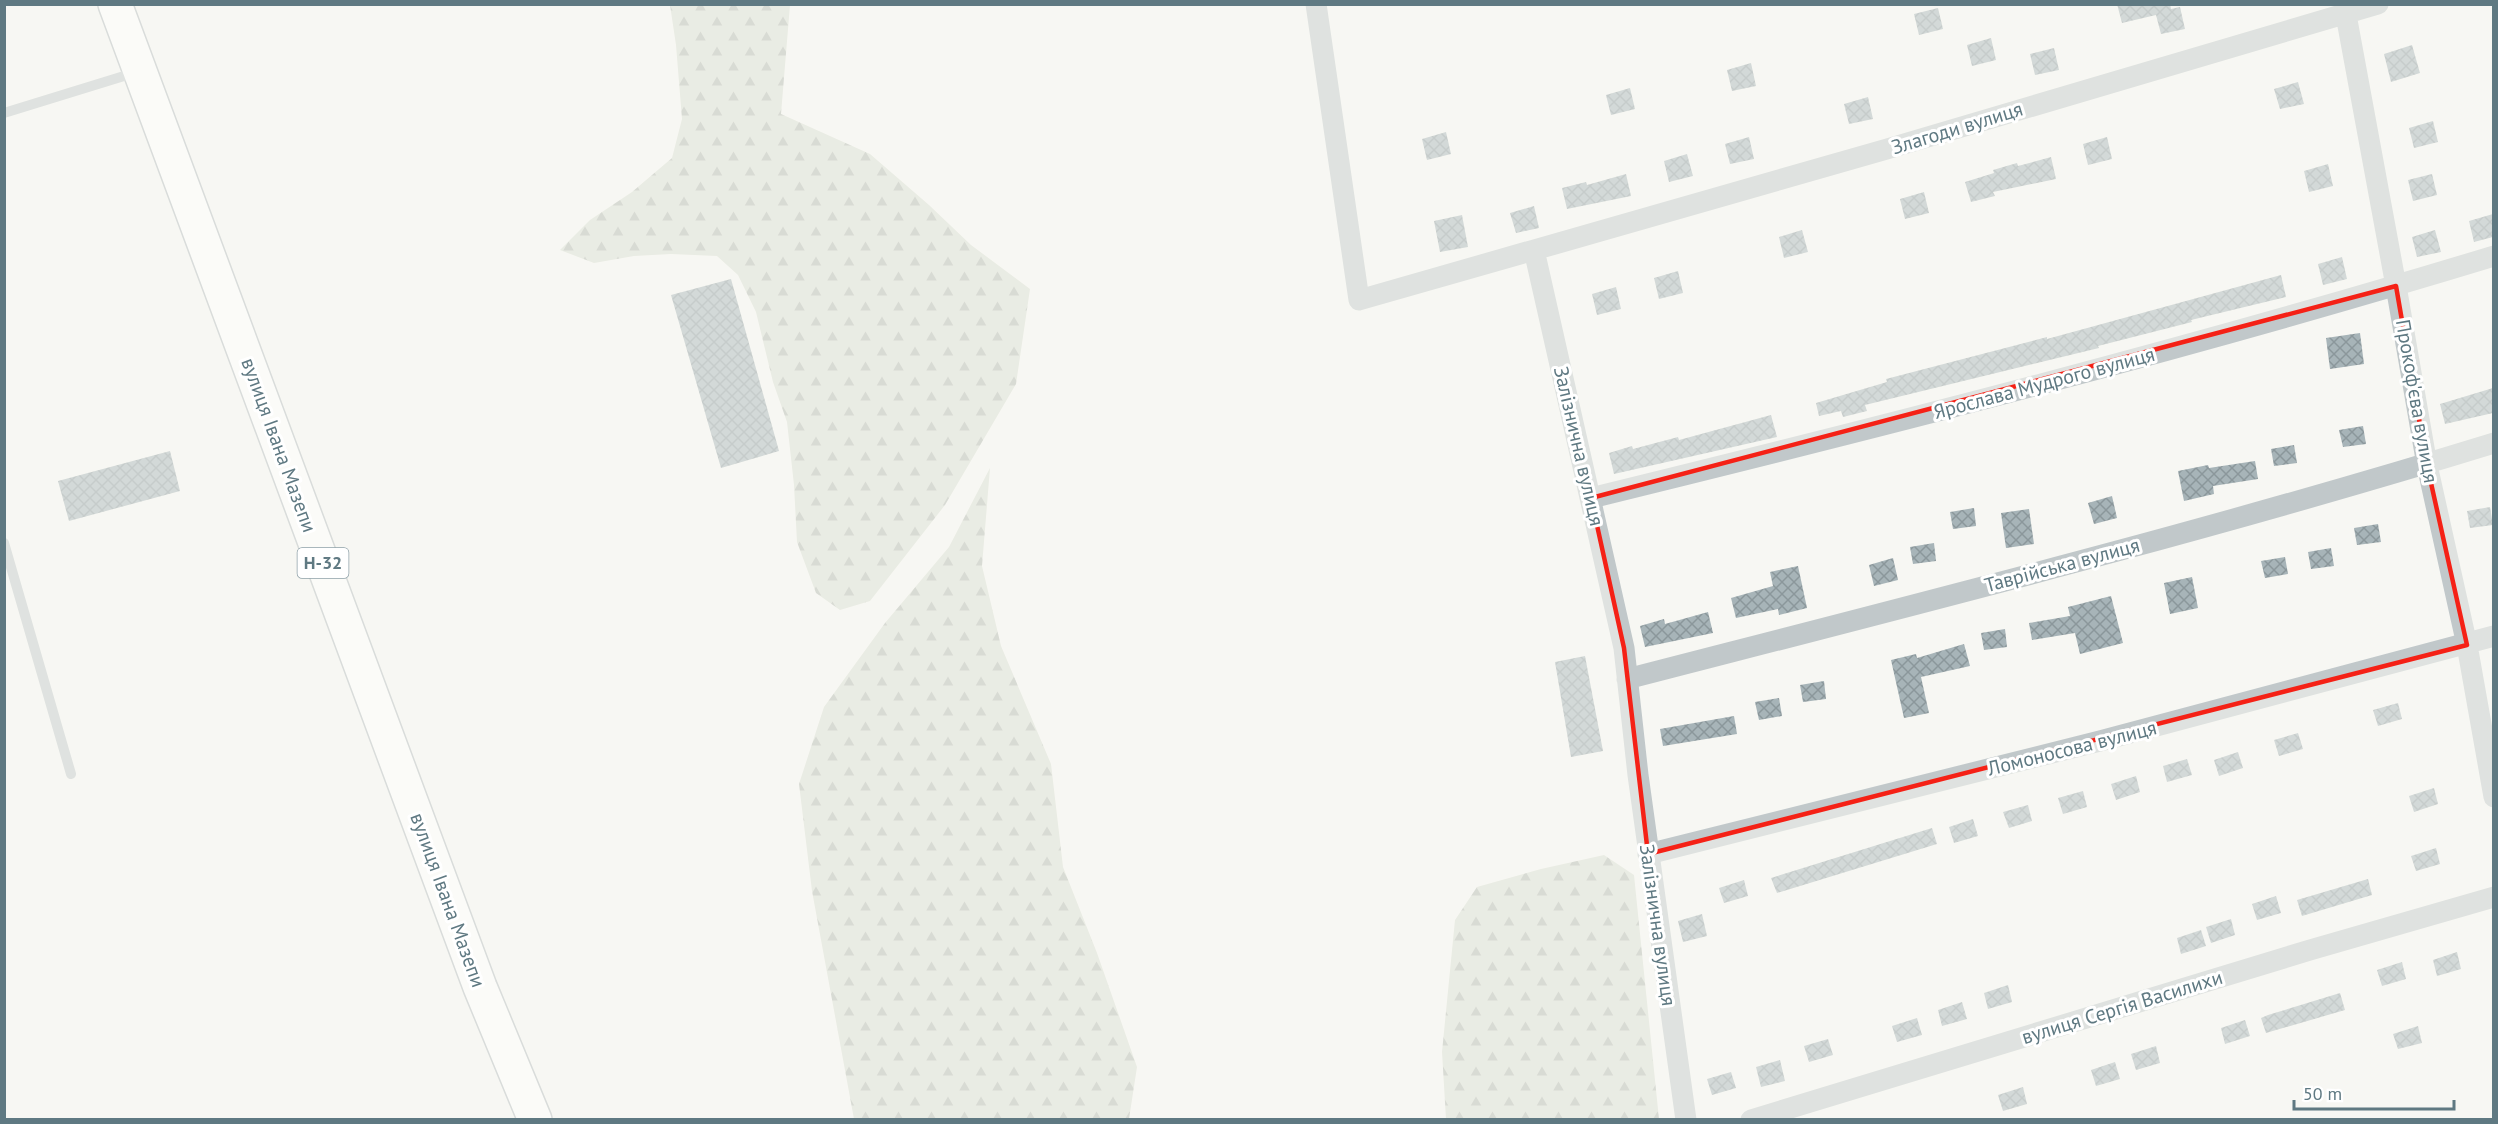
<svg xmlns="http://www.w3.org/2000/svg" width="2498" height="1124" viewBox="0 0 2498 1124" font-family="'PT Sans',sans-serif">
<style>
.forest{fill:url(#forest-firs)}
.building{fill:url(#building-cross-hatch)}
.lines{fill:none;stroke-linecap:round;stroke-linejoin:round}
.primary-casing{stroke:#b4bbbe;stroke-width:36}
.lane{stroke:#c1c8ca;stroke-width:10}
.street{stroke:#c1c8ca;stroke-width:21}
.primary{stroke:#fff;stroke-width:33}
.marked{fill:none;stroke:#f52116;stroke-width:4.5;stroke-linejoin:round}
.labels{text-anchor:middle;stroke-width:6;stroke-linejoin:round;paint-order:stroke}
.shield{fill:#fff;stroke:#8fa1a8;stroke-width:1.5}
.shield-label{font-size:18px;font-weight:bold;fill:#5f7982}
.street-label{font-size:20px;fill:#5f7982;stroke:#fff}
</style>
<defs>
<pattern id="forest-firs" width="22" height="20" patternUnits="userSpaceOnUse" patternTransform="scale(1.5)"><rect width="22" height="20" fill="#d8ddd2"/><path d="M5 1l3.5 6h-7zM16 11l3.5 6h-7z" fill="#b2b8b0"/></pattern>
<pattern id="building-cross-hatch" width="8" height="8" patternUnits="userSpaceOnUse" patternTransform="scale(1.5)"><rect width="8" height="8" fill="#a7b4b8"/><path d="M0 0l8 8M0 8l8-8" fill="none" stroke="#8b979b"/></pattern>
</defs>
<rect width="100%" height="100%" fill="#f7f7f3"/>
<path class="forest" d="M670 5H790L781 114 870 154 929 205 971 245 1030 289 1016 384 945 505 870 601 840 610 816 593 797 542 794 485 787 422 773 382 756 312 738 275 717 256 671 254 634 256 594 263 560 250 590 220 632 192 672 158 682 119 676 45Z
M990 468 982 566 1001 646 1051 764 1063 867 1097 953 1137 1067 1129 1119H854L812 891 799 784 824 707 885 623 949 547Z
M1604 855 1634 875 1659 1119H1446L1442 1052 1455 920 1477 887 1541 869Z"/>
<path class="building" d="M2117 4H2170L2171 9 2180 7 2185 29 2161 34 2156 15 2122 23Z
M1938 8 1943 29 1919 35 1914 14Z
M1991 38 1996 60 1972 66 1967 45Z
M2412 45 2420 73 2391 82 2384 54Z
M2054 48 2059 70 2035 75 2030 54Z
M1751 63 1756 86 1732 91 1727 70Z
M2298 82 2304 104 2280 109 2274 89Z
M1630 88 1635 109 1611 115 1606 95Z
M1868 97 1873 119 1849 124 1844 104Z
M2433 121 2438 142 2414 148 2409 128Z
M1446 132 1451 154 1427 160 1422 139Z
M1749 137 1754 159 1730 164 1725 144Z
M2107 137 2112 159 2088 165 2083 144Z
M1687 154 1693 176 1669 182 1664 161Z
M2051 157 2056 179 1993 192 1995 196 1971 202 1965 182 1994 173 1993 170 2017 163 2018 166Z
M2328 164 2333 186 2309 192 2304 171Z
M1626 174 1631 196 1567 209 1562 188 1586 182 1587 185Z
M2432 174 2437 195 2413 201 2408 180Z
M1924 192 1929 213 1905 219 1900 199Z
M1534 206 1539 228 1516 233 1510 213Z
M2493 214V237L2474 242 2469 221Z
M1462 215 1468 247 1440 252 1434 221Z
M1802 230 1808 252 1784 258 1779 237Z
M2435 230 2441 252 2417 257 2412 237Z
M2342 257 2347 279 2323 285 2318 264Z
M1678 271 1683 293 1659 299 1654 278Z
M2281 275 2286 297 2191 320 2192 322 2098 346 2099 348 1865 405 1867 411 1843 417 1841 411 1819 416 1816 403 1887 382 1886 379 2047 337V339Z
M731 279 779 451 721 468 671 295Z
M1616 287 1621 309 1597 315 1592 294Z
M2360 333 2364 364 2330 369 2326 338Z
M2493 388V413L2445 424 2440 404Z
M1771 415 1777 437 1614 474 1609 453 1632 446 1633 449 1678 437 1679 440Z
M2363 426 2366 444 2343 447 2339 430Z
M2294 445 2297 463 2274 466 2271 449Z
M170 451 180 491 69 521 58 481Z
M2255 461 2258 479 2213 486 2214 494 2184 501 2178 471 2208 465 2209 468Z
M2112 496 2117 518 2094 524 2088 503Z
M2490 507 2493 525 2470 528 2467 511Z
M1974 508 1976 526 1953 529 1950 512Z
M2029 509 2034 544 2006 548 2001 513Z
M2378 524 2381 542 2357 545 2354 528Z
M1934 543 1936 561 1913 564 1910 547Z
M2331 548 2334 566 2311 569 2308 552Z
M2285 557 2288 574 2265 578 2261 561Z
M1893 558 1898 580 1874 586 1869 565Z
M1798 566 1807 608 1779 615 1778 609 1736 618 1731 598 1773 586 1770 572Z
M2192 577 2198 608 2170 614 2164 583Z
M2111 596 2123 643 2080 654 2075 633 2032 640 2029 623 2070 616 2068 607Z
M1708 612 1713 633 1645 647 1640 626 1664 619 1665 624Z
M2005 629 2007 647 1984 650 1981 633Z
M1964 644 1970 666 1921 677 1929 713 1904 718 1891 660 1916 654 1917 658Z
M1585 656 1603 751 1571 757 1555 662Z
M1824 681 1826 699 1803 702 1800 685Z
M1779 698 1782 716 1759 720 1755 702Z
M2398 703 2402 719 2378 726 2373 710Z
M1734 716 1737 734 1663 746 1660 729Z
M2298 733 2303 749 2279 756 2274 740Z
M2238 752 2243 768 2219 776 2214 760Z
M2187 759 2192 775 2167 782 2163 766Z
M2136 776 2140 792 2116 800 2111 784Z
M2434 788 2438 804 2414 812 2409 796Z
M2083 791 2087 807 2063 814 2058 798Z
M2028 805 2032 821 2009 828 2003 812Z
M1973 819 1978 836 1954 843 1949 827Z
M1932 828 1937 844 1777 893 1771 878Z
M2436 848 2440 864 2416 871 2411 856Z
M2368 879 2372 895 2302 916 2297 900Z
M1744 880 1748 896 1724 903 1719 888Z
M2276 896 2281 913 2257 920 2252 904Z
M1702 914 1707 936 1683 942 1678 921Z
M2231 919 2235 935 2211 943 2206 927Z
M2201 930 2206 946 2181 954 2177 938Z
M2457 952 2461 969 2437 976 2433 960Z
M2402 962 2406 979 2382 986 2377 970Z
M2008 985 2012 1002 1988 1009 1984 993Z
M2340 993 2345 1010 2266 1033 2261 1018 2268 1015Z
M1962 1002 1967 1019 1942 1026 1938 1010Z
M1917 1018 1922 1035 1897 1042 1892 1026Z
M2245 1020 2250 1036 2225 1044 2221 1028Z
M2418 1026 2422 1043 2398 1049 2393 1034Z
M1828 1039 1833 1055 1809 1062 1804 1046Z
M2156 1046 2160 1063 2136 1070 2131 1054Z
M1780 1060 1785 1081 1761 1087 1756 1067Z
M2115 1062 2120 1079 2096 1086 2091 1070Z
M1731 1072 1736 1088 1712 1095 1707 1079Z
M2023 1087 2027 1104 2003 1111 1998 1095Z"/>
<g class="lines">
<g class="primary-casing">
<path id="primary" d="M115 4 480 987 535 1120"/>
</g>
<path class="lane" d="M4 113 137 72
M4 543 71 774"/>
<path class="street" d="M1316 4 1359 300 1534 250 1624 648 1638 775 1686 1120
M2344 4 2396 286 2427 465 2467 645 2494 797
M1534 250 1887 149 2378 4
M1591 498C1893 424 2195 347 2494 256
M1627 679C1917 604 2208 531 2494 443
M1648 854 2100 741 2494 636
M1751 1120 2310 950 2494 897"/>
<use href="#primary" class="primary"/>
</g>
<path d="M0 0H2498V1124H0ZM2396 286 2427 465 2467 645 1648 854 1624 648 1591 498Z" fill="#f7f7f3" fill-opacity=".55" fill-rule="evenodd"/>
<path class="marked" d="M2396 286 2427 465 2467 645 1648 854 1624 648 1591 498Z"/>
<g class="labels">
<rect class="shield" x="297.5" y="548" width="51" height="30" rx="4.5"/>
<g class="shield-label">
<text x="323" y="569">Н-32</text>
</g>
<g class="street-label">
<text transform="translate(1957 128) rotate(-17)" y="7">Злагоди вулиця</text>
<text transform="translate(2044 383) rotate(-15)" y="7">Ярослава Мудрого вулиця</text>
<text transform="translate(2417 401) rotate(80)" y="7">Прокоф'єва вулиця</text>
<text transform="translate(279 445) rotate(70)" y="7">вулиця Івана Мазепи</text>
<text transform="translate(1579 446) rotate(77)" y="7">Залізнична вулиця</text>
<text transform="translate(2062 565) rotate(-15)" y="7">Таврійська вулиця</text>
<text transform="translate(2072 748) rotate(-14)" y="7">Ломоносова вулиця</text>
<text transform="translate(448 900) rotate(70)" y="7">вулиця Івана Мазепи</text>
<text transform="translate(1658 925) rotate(82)" y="7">Залізнична вулиця</text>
<text transform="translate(2122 1007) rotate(-17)" y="7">вулиця Сергія Василихи</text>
</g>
</g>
<rect width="2498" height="1124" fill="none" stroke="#5f7982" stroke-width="12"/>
<path d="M2294 1100v9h160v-9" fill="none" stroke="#5f7982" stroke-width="3"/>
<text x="2303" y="1100" font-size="18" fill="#5f7982" stroke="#ffffff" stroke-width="4.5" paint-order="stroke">50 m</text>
</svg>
